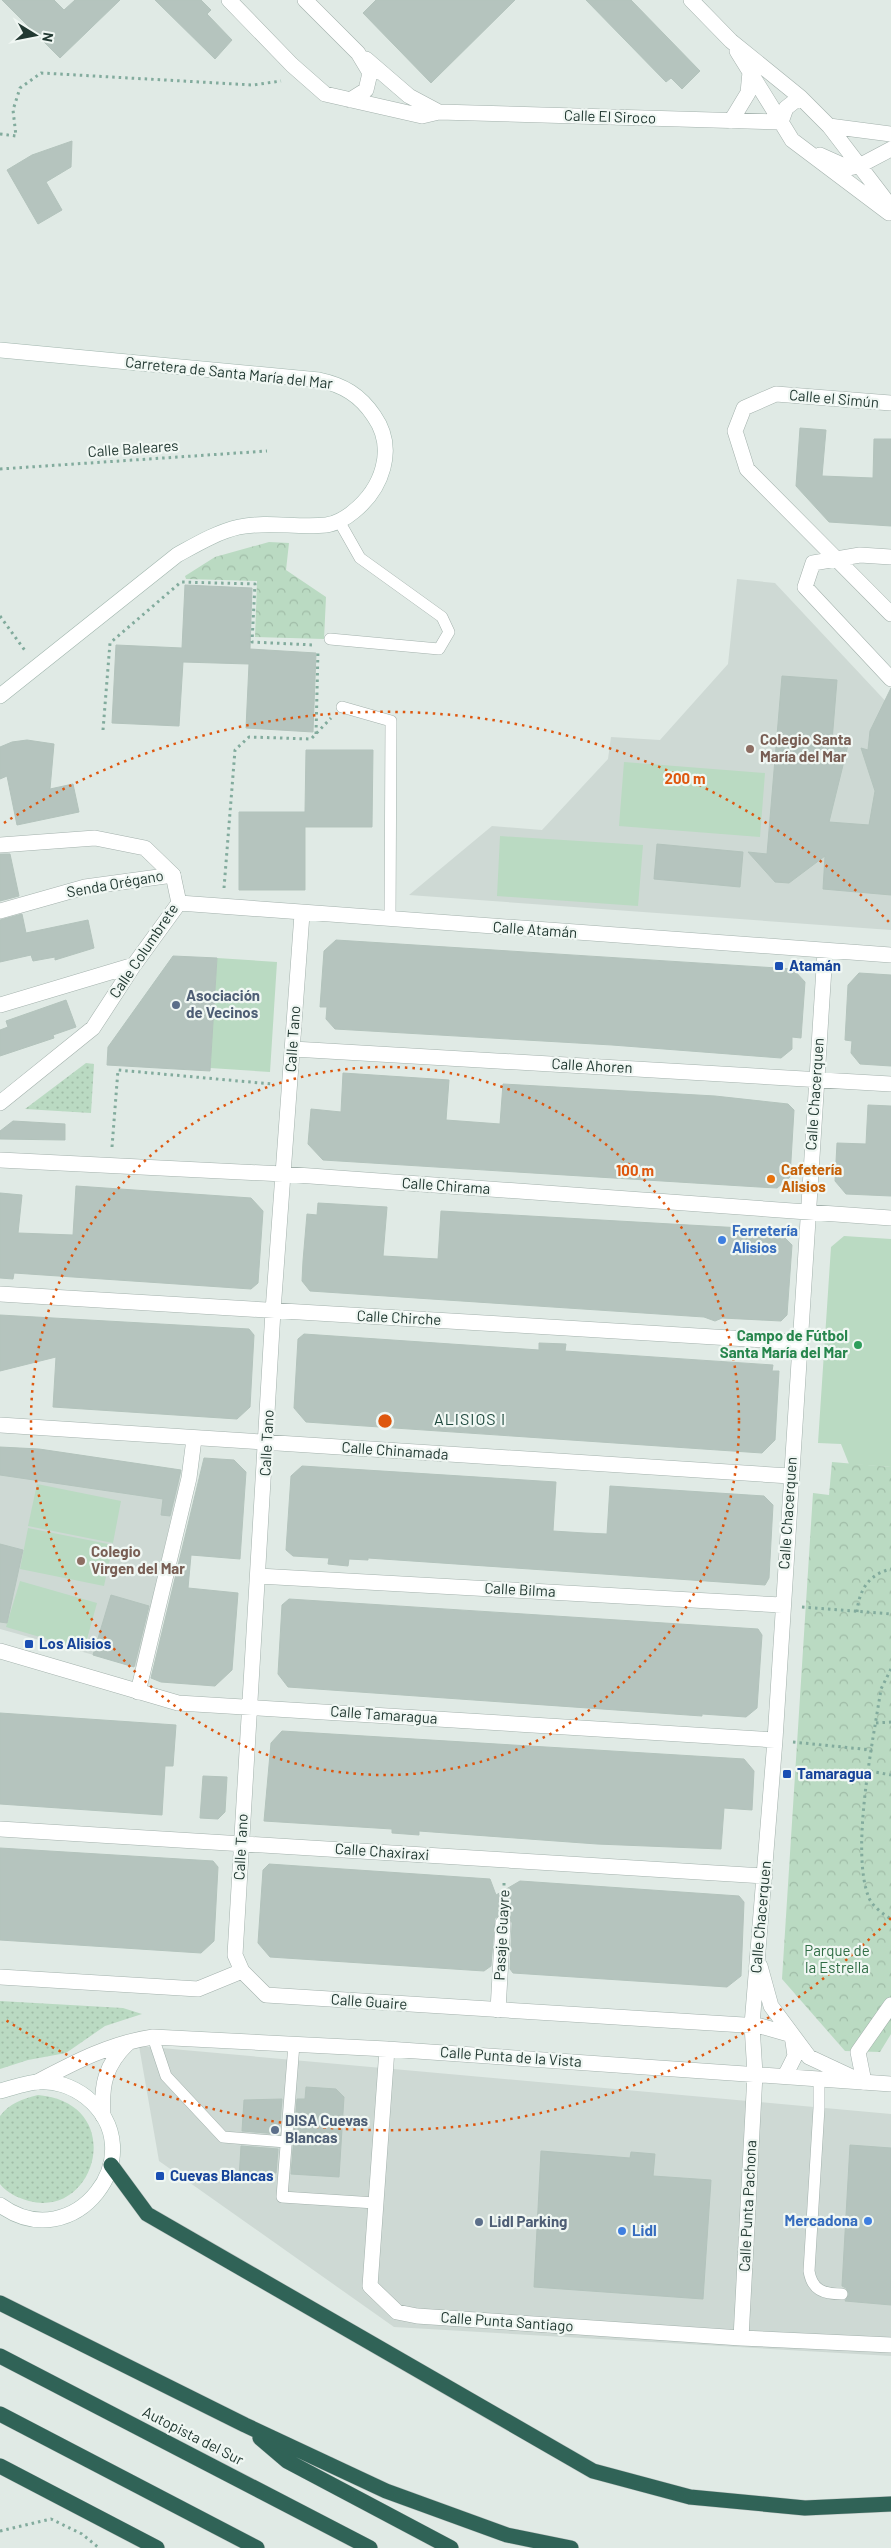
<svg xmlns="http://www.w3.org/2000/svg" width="891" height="2548" viewBox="0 0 891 2548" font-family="Barlow,sans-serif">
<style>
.built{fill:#ced9d4}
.grass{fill:#badac2}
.park{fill:url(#park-crowns)}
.garden{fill:url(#garden-dots)}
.building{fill:#b5c4be;stroke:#b3c3bc}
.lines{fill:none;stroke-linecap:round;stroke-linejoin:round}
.service-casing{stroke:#a3b1ac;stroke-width:12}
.pedestrian-casing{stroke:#a3b1ac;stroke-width:16}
.minor-casing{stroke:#a3b1ac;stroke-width:16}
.secondary-casing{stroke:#a0b5ad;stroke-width:16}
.motorway-casing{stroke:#bdc4c2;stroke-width:16}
.path{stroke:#82ab9d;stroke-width:3;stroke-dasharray:2.5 4;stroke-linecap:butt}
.service{stroke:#fff;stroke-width:11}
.pedestrian{stroke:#fff;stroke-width:15}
.minor{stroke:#fff;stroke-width:15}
.secondary{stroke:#fff;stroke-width:15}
.motorway{stroke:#306357;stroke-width:15}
.ring{fill:none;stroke:#de570e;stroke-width:2.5;stroke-dasharray:2.5 5}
.education-dot{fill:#8d6e63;stroke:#f0f7f3;stroke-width:2}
.transit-dot{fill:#1a4fb4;stroke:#f0f7f3;stroke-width:2}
.service-dot{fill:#5c6f8a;stroke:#f0f7f3;stroke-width:2}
.food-dot{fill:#e8710a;stroke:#f0f7f3;stroke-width:2}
.shop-dot{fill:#3f7fe0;stroke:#f0f7f3;stroke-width:2}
.leisure-dot{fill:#2e9e5b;stroke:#f0f7f3;stroke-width:2}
.labels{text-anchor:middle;stroke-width:4.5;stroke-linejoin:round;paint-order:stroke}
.street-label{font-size:15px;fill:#223932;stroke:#f0f7f3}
.education-label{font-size:15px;font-weight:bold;fill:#785e54;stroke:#f0f7f3;text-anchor:start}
.transit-label{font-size:15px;font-weight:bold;fill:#164399;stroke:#f0f7f3;text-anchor:start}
.service-label{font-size:15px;font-weight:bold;fill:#4e5e75;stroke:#f0f7f3;text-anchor:start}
.food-label{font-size:15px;font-weight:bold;fill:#c56008;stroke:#f0f7f3;text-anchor:start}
.shop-label{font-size:15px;font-weight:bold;fill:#366cbe;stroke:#f0f7f3;text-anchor:start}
.leisure-label{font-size:15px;font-weight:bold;fill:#27864d;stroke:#f0f7f3;text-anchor:end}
.park-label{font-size:15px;fill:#2f6d45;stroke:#f0f7f3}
.neighbourhood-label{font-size:16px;letter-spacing:1px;fill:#1f493e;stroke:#f0f7f3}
.centre{fill:#de570e;stroke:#f0f7f3;stroke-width:2.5}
.ring-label{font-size:15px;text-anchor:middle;font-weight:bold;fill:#de570e;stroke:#f0f7f3;stroke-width:4.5;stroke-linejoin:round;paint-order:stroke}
</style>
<defs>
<pattern id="park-crowns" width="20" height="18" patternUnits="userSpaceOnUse" patternTransform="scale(1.25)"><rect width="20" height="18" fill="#badac2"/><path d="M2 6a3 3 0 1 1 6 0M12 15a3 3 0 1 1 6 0" fill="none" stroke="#a0bca7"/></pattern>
<pattern id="garden-dots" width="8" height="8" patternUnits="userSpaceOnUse" patternTransform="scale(1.25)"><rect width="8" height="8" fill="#badac2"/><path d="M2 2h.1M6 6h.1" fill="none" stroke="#a0bca7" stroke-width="1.8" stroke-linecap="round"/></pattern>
</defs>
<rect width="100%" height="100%" fill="#e0eae5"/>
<path class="built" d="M737 579 775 583 891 707V930L409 895 492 826 542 830 608 759 611 737 660 740 728 664Z
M0 1447 39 1449 181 1470 177 1501H175L137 1667 0 1629Z
M139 2046 891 2114V2356L394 2327 159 2161Z"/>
<path class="grass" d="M624 762 765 773 760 837 619 826Z
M500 836 643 845 638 906 497 896Z
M217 958 277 962 270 1072 210 1068Z
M844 1236 891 1239V1467L849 1464 841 1444 818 1443 831 1247Z
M37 1484 121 1501 113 1543 28 1526Z
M28 1528 113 1545 104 1586 20 1569Z
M20 1581 97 1603 84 1650 6 1627Z"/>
<path class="park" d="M269 542 289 543 286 570 326 597 324 639 255 637 257 581 186 579 185 576 215 557Z
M832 1462 891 1467V2034L880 2052 845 2051 782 1979 813 1493 829 1495Z"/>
<path class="garden" d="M86 1063 94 1064 91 1113 25 1109Z
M0 2001 123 2008 142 2014 105 2026 66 2053 28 2060 0 2069Z
M38 2095C128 2103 97 2219 29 2201 18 2198 7 2193 0 2184V2116C10 2103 22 2099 38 2095Z"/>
<path class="building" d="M2 0H54L64 10 75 0H120L60 58Z
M155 0H201L211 10 207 14 232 40 215 59Z
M376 0H515L431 83 363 13Z
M586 0H631L700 71 682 89 671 78 666 82Z
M72 141 71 167 46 182 62 210 38 224 7 170 32 155Z
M800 428 826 430 822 476 873 478 874 439H891V526L829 522 796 486Z
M185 585 252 588 250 649 316 653 313 732 246 728 249 664 183 662 179 726 112 723 116 645 182 648Z
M782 676 837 680 832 741 848 745 829 822 869 825 875 791 861 748 868 750 870 731 891 688V895L823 889 825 856 789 883 775 882 748 852 767 854Z
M27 740 54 744 50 789 73 784 79 812 17 825 7 776 0 779V747L12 742Z
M306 750H373L372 827H305V890H239V812H305Z
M657 844 743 852 740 887 654 879Z
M0 854H10L19 896 0 901Z
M22 914 26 933 88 920 94 948 55 960V957L33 961 31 955 0 962V920Z
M336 940 793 969 805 982 801 1038 792 1037V1049L781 1058 612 1045 335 1029 326 1019 327 1007H320L324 951Z
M173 956 217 958 210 1071 107 1065 108 1047Z
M859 973 891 975V1066L860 1064 851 1053 852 1041 845 1040 848 985Z
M66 1000 76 1027 53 1035 54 1038 0 1056V1030L8 1027 6 1021Z
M343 1073 449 1080 446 1120 500 1124 503 1084 715 1096 788 1104 794 1110 790 1177 777 1188 759 1187 323 1160 308 1144 311 1109 341 1112Z
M868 1105 891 1106V1196L846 1194 835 1181 837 1143 866 1144Z
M13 1121 65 1124V1140L0 1139V1131Z
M76 1186 251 1198 263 1211 258 1283 251 1289 14 1273 13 1279 0 1278V1193L22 1195 18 1233 73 1235Z
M318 1203 387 1207 383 1256 438 1259 441 1211 777 1230 792 1245 787 1315 781 1321 722 1318 715 1321 704 1317 310 1291 302 1281 303 1261 307 1214 317 1215Z
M0 1315 249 1329 254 1335 250 1407 237 1419 53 1407 56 1357 0 1371Z
M304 1334 539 1350V1343L566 1344 565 1351 773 1365 772 1371H779L775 1440 762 1453 306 1422 294 1408 298 1339Z
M0 1447 39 1449 181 1470 170 1516 161 1515 163 1499 0 1475Z
M204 1458 234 1460 246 1472 240 1559 191 1555 188 1588 238 1593 232 1670 215 1686 161 1682 151 1678Z
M302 1466 556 1482 553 1531 585 1533 607 1534 610 1486 764 1496 773 1505 769 1578 765 1585 368 1558V1560L349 1559 348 1566 328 1564 329 1558 293 1556 286 1550 291 1476Z
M0 1544 23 1550 7 1623 0 1622Z
M111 1595 149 1606 134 1667 93 1655Z
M289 1599 758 1629 762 1635 757 1708 746 1717 702 1714V1716L288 1687 278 1674 282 1605Z
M0 1713 176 1725 173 1766H165L162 1815 0 1804Z
M282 1731 744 1759 754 1771 752 1810 724 1808 721 1849 597 1844 419 1831V1835L392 1833V1829L264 1821 271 1743Z
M203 1776 227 1777 225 1812 218 1819 200 1818Z
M0 1848 213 1861 218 1867 214 1941 201 1953 0 1940Z
M269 1864 490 1879 496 1895 520 1881 739 1896 744 1902 741 1976 727 1987 513 1973 510 1969 512 1923 509 1915 503 1914 495 1918 491 1966 484 1971 270 1957 258 1943 263 1870Z
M306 2087 336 2089 344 2097 339 2177 291 2174 297 2099H305Z
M282 2099 279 2134 242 2131 244 2100Z
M850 2145 891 2148V2305L845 2301 849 2294 846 2288 842 2286Z
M241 2146 278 2149 276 2173H273L272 2182 239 2179Z
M541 2151 630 2158 631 2152 655 2154 653 2176 711 2180 703 2299 534 2287Z"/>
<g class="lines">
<g class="service-casing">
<path id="service" d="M330 639 439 649 449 632 442 617 360 558 339 521
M342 707 391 721 390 919
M153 2037 166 2076 223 2137 286 2142
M294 2044 282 2197 375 2203
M819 2079V2108L809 2271C812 2290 823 2294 842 2294"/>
</g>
<g class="pedestrian-casing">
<path id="pedestrian" d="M0 911 85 887 173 875
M138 1692 189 1478 194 1439
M498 2010 503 1923
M864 2082 858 2052 891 2005"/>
</g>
<g class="minor-casing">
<path id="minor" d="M229 0 292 65 325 94 422 116 439 112 781 122
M305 0 358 53 370 73 366 90 350 100
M691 0 731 41 800 97 829 126 891 207
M737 51 781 122
M366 59 409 96 439 112
M800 97 786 108 781 122 792 140 889 213
M731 121 748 93 750 72
M829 126 891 134
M820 155 849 168 859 166 891 149
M891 403 776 394 744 408 735 431 747 469 891 614
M891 557 860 555 813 563 805 587 891 679
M0 845 95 838 145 848 173 875 179 903 134 965 93 1028 0 1103
M179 903 891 955
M302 914 273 1311 235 1955 242 1971 266 1995 760 2026 792 2035
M0 1005 134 965
M293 1049 891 1084
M0 1160 283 1174 891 1218
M0 1294 799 1342
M0 1425 790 1476
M258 1576 782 1605
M0 1651 178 1703 775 1740
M0 1829 765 1876
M760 1966 771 2006 809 2057 854 2078
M0 1977 198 1989 242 1971
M387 2049 370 2286 397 2312 417 2316 741 2338 891 2345
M785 2076 795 2056 792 2035
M37 2082C75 2062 111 2043 153 2037L387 2049 891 2084
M103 2116C101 2085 105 2065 128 2043
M741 2338 755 2074 752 2025 775 1740 825 952"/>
</g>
<g class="secondary-casing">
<path id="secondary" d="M0 350 319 380C343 385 360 395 374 416 397 449 382 489 353 512 346 518 335 524 326 525 297 528 268 521 239 527 217 532 197 544 177 555L0 696
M0 2091C12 2088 25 2083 37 2082 55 2080 73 2087 86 2097 156 2153 74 2259 0 2205"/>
</g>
<g class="motorway-casing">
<path id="motorway" d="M111 2165 147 2214 593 2471 690 2497 805 2508 891 2504
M0 2303 245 2425 386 2491 507 2535 571 2548
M0 2356 370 2548
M0 2414 257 2548
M260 2438 287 2461 451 2548
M0 2466 157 2548"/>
</g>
<path class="path" d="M0 134 16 136 13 110 20 88 41 73 253 85 281 81
M0 469 267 451
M0 616 26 652
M103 730 110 643 181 582 255 584 252 642 314 645
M316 734 318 650
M224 888 235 750 249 737 311 739 331 718
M112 1147 118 1070 272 1084
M802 1607 891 1614
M857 1612C859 1590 869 1574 891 1569
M891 1669 881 1689C873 1741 850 1852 869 1898 873 1907 883 1914 891 1919
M876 1723 891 1722
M793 1742 872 1750
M870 1771 891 1775
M504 1905V1879
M0 2531 51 2519 82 2534 99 2548"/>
<use href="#service" class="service"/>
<use href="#pedestrian" class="pedestrian"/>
<use href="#minor" class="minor"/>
<use href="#secondary" class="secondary"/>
<use href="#motorway" class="motorway"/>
</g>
<g class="ring">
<circle cx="385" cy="1421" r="354"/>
<path d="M891 1918A709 709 0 0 1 4 2019M4 823A709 709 0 0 1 891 924"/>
</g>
<g class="education-dot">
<circle cx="750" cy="749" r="5"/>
<circle cx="81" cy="1561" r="5"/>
</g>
<g class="transit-dot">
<rect x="774" y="961" width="10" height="10" rx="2.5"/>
<rect x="24" y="1639" width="10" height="10" rx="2.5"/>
<rect x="782" y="1769" width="10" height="10" rx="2.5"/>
<rect x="155" y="2171" width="10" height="10" rx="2.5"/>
</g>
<g class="service-dot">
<circle cx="176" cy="1005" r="5"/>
<circle cx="275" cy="2130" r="5"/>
<circle cx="479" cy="2222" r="5"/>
</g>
<circle class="food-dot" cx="771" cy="1179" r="5"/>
<g class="shop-dot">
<circle cx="722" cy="1240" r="5"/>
<circle cx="868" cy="2221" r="5"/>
<circle cx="622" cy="2231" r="5"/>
</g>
<circle class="leisure-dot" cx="858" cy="1345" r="5"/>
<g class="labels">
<g class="street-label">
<text transform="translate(610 117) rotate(2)" y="5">Calle El Siroco</text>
<text transform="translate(229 373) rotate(6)" y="5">Carretera de Santa María del Mar</text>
<text transform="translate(834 399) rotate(5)" y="5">Calle el Simún</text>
<text transform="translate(133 449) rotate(-4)" y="5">Calle Baleares</text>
<text transform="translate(115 884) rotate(-10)" y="5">Senda Orégano</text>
<text transform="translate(535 930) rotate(4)" y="5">Calle Atamán</text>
<text transform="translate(144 951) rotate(-56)" y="5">Calle Columbrete</text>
<text transform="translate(293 1039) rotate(-86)" y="5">Calle Tano</text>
<text transform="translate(592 1066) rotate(3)" y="5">Calle Ahoren</text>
<text transform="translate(815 1094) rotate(-86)" y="5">Calle Chacerquen</text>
<text transform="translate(446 1186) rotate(4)" y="5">Calle Chirama</text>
<text transform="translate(399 1318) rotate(3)" y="5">Calle Chirche</text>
<text transform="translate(267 1443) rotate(-87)" y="5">Calle Tano</text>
<text transform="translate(395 1451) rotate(4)" y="5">Calle Chinamada</text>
<text transform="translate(788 1513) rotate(-86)" y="5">Calle Chacerquen</text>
<text transform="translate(520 1590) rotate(3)" y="5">Calle Bilma</text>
<text transform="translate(384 1715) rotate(4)" y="5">Calle Tamaragua</text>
<text transform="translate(241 1847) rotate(-87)" y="5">Calle Tano</text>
<text transform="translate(382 1852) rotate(4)" y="5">Calle Chaxiraxi</text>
<text transform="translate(761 1917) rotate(-85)" y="5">Calle Chacerquen</text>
<text transform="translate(502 1935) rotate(-87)" y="5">Pasaje Guayre</text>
<text transform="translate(369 2002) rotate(4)" y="5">Calle Guaire</text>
<text transform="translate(511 2057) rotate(4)" y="5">Calle Punta de la Vista</text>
<text transform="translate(748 2206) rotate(-87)" y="5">Calle Punta Pachona</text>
<text transform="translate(507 2322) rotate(4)" y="5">Calle Punta Santiago</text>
<text transform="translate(193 2436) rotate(27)" y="5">Autopista del Sur</text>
</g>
<g class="education-label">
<text x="760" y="745">Colegio Santa<tspan x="760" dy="17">María del Mar</tspan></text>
<text x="91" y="1557">Colegio<tspan x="91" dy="17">Virgen del Mar</tspan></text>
</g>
<g class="transit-label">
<text x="789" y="971">Atamán</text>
<text x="39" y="1649">Los Alisios</text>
<text x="797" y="1779">Tamaragua</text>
<text x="170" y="2181">Cuevas Blancas</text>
</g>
<g class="service-label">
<text x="186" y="1001">Asociación<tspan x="186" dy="17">de Vecinos</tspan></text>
<text x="285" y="2126">DISA Cuevas<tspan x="285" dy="17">Blancas</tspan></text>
<text x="489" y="2227">Lidl Parking</text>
</g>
<g class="food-label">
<text x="781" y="1175">Cafetería<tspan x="781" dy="17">Alisios</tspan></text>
</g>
<g class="shop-label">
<text x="732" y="1236">Ferretería<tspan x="732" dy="17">Alisios</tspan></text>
<text x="858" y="2226" text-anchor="end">Mercadona</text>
<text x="632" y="2236">Lidl</text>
</g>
<g class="leisure-label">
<text x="848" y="1341">Campo de Fútbol<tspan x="848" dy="17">Santa María del Mar</tspan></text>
</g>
<g class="park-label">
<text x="837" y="1956">Parque de<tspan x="837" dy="17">la Estrella</tspan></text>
</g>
<g class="neighbourhood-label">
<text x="470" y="1425">ALISIOS I</text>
</g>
</g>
<circle cx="385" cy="1421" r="8" class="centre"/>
<g class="ring-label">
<text x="685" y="784">200 m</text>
<text x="635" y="1176">100 m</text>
</g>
<g transform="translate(35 35) rotate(100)" stroke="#f0f7f3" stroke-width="4" paint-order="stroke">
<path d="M0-4L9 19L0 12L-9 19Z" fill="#223932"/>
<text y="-8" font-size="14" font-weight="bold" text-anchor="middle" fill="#223932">N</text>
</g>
</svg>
